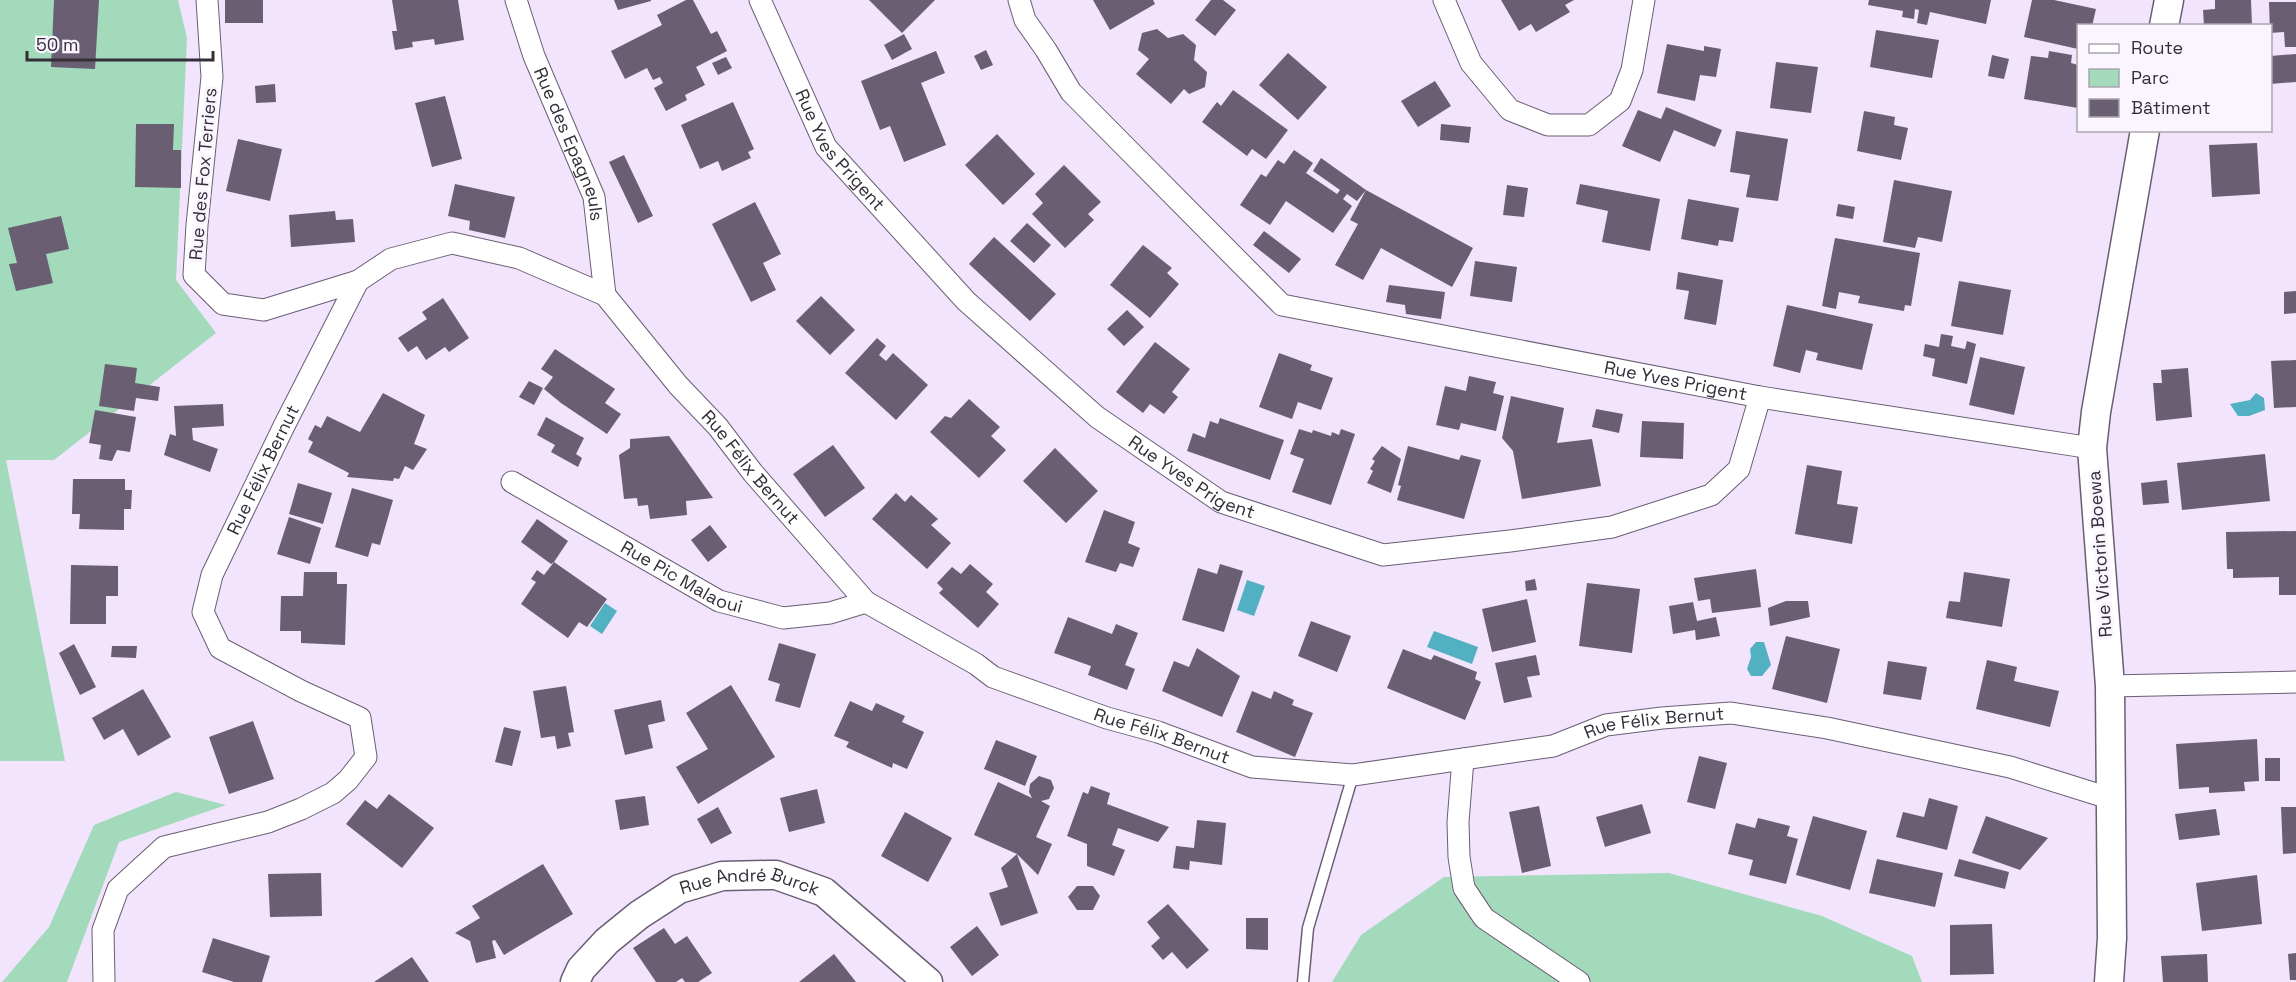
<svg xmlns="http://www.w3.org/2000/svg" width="2296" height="982" viewBox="0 0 2296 982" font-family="'Space Grotesk',sans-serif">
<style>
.green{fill:#a2dabb}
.water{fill:#51b0c1}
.building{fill:#6a5e73}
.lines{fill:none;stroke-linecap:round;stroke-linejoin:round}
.lane-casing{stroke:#6a5e73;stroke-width:13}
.street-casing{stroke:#6a5e73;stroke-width:23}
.secondary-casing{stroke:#6a5e73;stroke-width:31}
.lane{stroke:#fff;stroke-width:10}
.street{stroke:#fff;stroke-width:21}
.secondary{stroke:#fff;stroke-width:28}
.labels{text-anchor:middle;stroke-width:6;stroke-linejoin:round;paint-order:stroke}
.street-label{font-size:18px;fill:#332e37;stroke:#faf5fe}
</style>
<rect width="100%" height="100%" fill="#f1e4fc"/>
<path class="green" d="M0 0H178L187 38 176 280 216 333 54 460H6L65 761H0Z
M176 792 226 805 119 842 67 982H2L49 927 94 825Z
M1669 873 1822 916 1912 956 1922 982H1332L1361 935 1444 877Z"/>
<path class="water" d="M2256 393 2264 398 2265 410 2249 416H2238L2230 404 2250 400Z
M1247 580 1265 586 1254 616 1237 610Z
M605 603 617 611 602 634 590 626Z
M1434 631 1478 647 1472 664 1427 647Z
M1756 642H1764L1771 665 1762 676H1751L1747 669 1751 657 1750 649Z"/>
<path class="building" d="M54 0H99L95 69 51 67Z
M225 0H263V23H225Z
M392 0H458L464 40 435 45 434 39 412 42 413 47 395 50 392 31H397Z
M614 0H651V1L618 10Z
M686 0H693L711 34 717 31 727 51 696 67 705 85 685 95 687 100 666 111 654 88 663 83 660 77 653 80 647 68 625 79 611 51 662 25 657 15Z
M869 0H935L902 33Z
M1093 0H1153L1155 4 1110 30Z
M1211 0H1223L1236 10 1215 36 1195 20Z
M1501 0H1574L1565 5 1570 12 1536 32 1531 24 1519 31Z
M1869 0H1991L1986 24 1930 12 1927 25 1917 23 1919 10 1915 9 1914 19 1902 17 1903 11 1868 5Z
M2032 0H2054L2096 9 2092 26H2078V49L2024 37Z
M2215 0H2251L2252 26H2204L2203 10 2215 9Z
M2269 2H2296V47H2285L2284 32 2270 33Z
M1157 29 1168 38 1183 34 1196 45 1194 60 1207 72 1205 87 1189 94 1184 89 1171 104 1136 74 1149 59 1138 50 1142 33Z
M1876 30 1939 40 1932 78 1870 67Z
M904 34 912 49 892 60 884 45Z
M1667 44 1704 51V46L1721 49 1716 77 1700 75 1695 101 1657 93Z
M986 50 993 65 981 70 974 56Z
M936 51 945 73 921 83 946 145 904 162 890 126 880 130 861 81Z
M2049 51 2072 55 2071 63 2078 65V108L2024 99 2031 56 2048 58Z
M1288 53 1327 87 1298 120 1259 85Z
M2296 54V82L2270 84V56Z
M1992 55 2009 59 2004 79 1988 76Z
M726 57 732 68 718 75 712 63Z
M1776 62 1818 67 1811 113 1770 108Z
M1435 81 1451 106 1418 127 1401 101Z
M275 84 276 102 256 103 255 86Z
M1233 90 1288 130 1266 159 1252 149 1247 156 1202 122 1217 102 1221 106Z
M445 96 462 159 432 167 415 103Z
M733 102 754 149 748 152 751 158 722 171 718 161 700 169 681 125Z
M1666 107 1722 130 1715 147 1674 130 1660 162 1622 146 1638 110 1661 119Z
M1864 111 1895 117 1894 125 1908 128 1901 160 1857 151Z
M136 124H174L173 150H181V188L135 187Z
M1441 124 1471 127 1469 143 1440 140Z
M1736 131 1788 139 1778 201 1746 197 1750 175 1730 172Z
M997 134 1035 174 1003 205 965 165Z
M238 139 282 149 270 201 226 191Z
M2257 143 2260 194 2212 197 2209 145Z
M1294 150 1313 163 1306 173 1337 194 1340 190 1313 171 1321 158 1366 190 1357 201 1347 194 1343 199 1352 206 1333 233 1286 201 1270 225 1240 205 1261 174 1266 177 1278 160 1284 164Z
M624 155 653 216 638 223 609 162Z
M1064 165 1101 202 1088 214 1094 220 1065 248 1032 214 1043 203 1035 194Z
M1894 180 1952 191 1942 242 1918 237 1915 248 1883 242Z
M455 184 515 197 505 238 469 230 470 221 448 216Z
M1580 184 1660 199 1650 251 1602 242 1608 211 1576 204Z
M1507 185 1528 188 1524 217 1503 215Z
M1366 190 1473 248 1452 287 1381 248 1363 280 1335 265 1358 224 1350 220Z
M1688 199 1739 208 1733 242 1719 240 1718 246 1681 239Z
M755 202 781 254 763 263 776 290 751 302 712 224Z
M1838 204 1855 207 1853 219 1836 216Z
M335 211 336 220 353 219 355 242 291 247 289 215Z
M61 216 69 249 46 254 53 283 16 291 9 264 17 263 8 228Z
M1027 223 1051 245 1034 263 1010 241Z
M1264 231 1301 259 1289 273 1253 245Z
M994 237 1056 294 1030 321 969 264Z
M1835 238 1920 253 1911 306 1905 305 1904 311 1858 303 1860 296 1839 292 1836 309 1822 306Z
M1143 245 1172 268 1167 273 1179 284 1150 318 1110 285Z
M1475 261 1517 267 1512 302 1470 296Z
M1678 272 1723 280 1716 325 1684 319 1689 291 1676 289Z
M1959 281 2011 290 2003 335 1951 326Z
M1389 285 1445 292 1441 319 1406 314 1405 305 1386 302Z
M2296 291V313L2284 314V292Z
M821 296 855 330 830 355 796 321Z
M443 298 469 338 449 352 445 347 426 360 417 346 408 352 398 338 427 319 422 312Z
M1787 305 1873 324 1862 370 1816 360 1818 353 1806 350 1800 373 1773 366Z
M1127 310 1144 327 1124 346 1107 329Z
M1941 334 1953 336 1951 346 1965 349 1967 341 1976 344 1967 384 1932 376 1935 359 1923 356 1925 344 1939 347Z
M877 338 886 346 879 355 886 361 893 353 928 385 896 420 845 373Z
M1155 342 1190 369 1172 392 1178 397 1164 414 1150 404 1143 413 1116 392Z
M555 349 615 389 605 403 621 414 607 434 561 403 544 389 553 377 541 369Z
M1279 353 1312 365 1310 370 1333 378 1321 410 1298 402 1292 419 1259 407Z
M1980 357 2025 367 2014 415 1969 405Z
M2296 360V407L2274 408 2271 361Z
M105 364 137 368 135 383 160 387 158 401 136 398 134 411 99 406Z
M2188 368 2192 417 2156 421 2153 383H2162L2161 370Z
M1469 376 1496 382 1493 393 1504 396 1496 431 1461 423 1459 430 1436 425 1445 386 1466 391Z
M529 381 543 388 534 405 519 397Z
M383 393 425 415 414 444 427 449 413 470 405 466 399 479 394 478 393 481 347 477 349 473 308 452 313 442 308 439 315 425 321 428 327 416 360 432Z
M1511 396 1564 408 1557 443 1592 439 1601 486 1522 499 1513 451 1502 438Z
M969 399 1000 427 991 436 1006 450 979 478 930 432 945 416 951 418Z
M223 404 224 426 192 428 193 440 218 449 210 472 164 455 170 434 176 436 174 406Z
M1596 409 1623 414 1619 433 1592 427Z
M95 410 136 417 130 452 117 450 112 461 99 459 101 445 89 443Z
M546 417 584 438 576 454 582 458 578 467 551 452 555 445 537 435Z
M1220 418 1284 440 1270 480 1187 451 1193 433 1205 438 1210 421 1218 424Z
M1642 421 1684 423 1683 459 1640 457Z
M1299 429 1312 433 1313 430 1331 436 1332 432 1339 435 1341 429 1355 434 1331 505 1292 492 1304 459 1290 454Z
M669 436 713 498 686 501 687 515 650 519 648 505 638 506 637 498 624 499 619 455 630 448V439Z
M833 445 865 488 825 517 793 474Z
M1382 446 1401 459 1391 493 1367 483 1373 471 1370 469 1375 461 1372 459Z
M1408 446 1459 460 1461 455 1481 460 1464 519 1397 500 1401 486 1398 485Z
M1055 448 1098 491 1066 523 1023 481Z
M2265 454 2270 501 2182 510 2177 463Z
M1807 465 1842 471 1837 504 1858 507 1852 544 1795 534Z
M73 479H125V490H132L131 509H124V530L79 529 80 514H72Z
M2167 480 2169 503 2143 505 2141 483Z
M298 483 332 493 323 524 289 514Z
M352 488 393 500 380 545 372 543 368 557 335 547Z
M896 493 905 502 911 495 938 519 931 525 951 543 927 569 872 519Z
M1104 510 1135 522 1128 543 1140 548 1133 567 1120 563 1116 572 1085 562Z
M289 517 321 528 310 564 277 554Z
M537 519 568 541 554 562 607 599 587 627 579 622 568 638 521 604 536 582 531 579 537 570 544 575 554 562 551 564 521 542Z
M710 525 727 547 708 562 691 540Z
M2296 531V595H2279V577L2233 578V569H2227L2226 532Z
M970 564 993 584 986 592 999 604 978 628 939 593 943 589 937 583 952 567 961 574Z
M1220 564 1243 571 1224 632 1182 620 1198 568 1217 574Z
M71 565 118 566V596H106V624H70Z
M1756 569 1761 607 1712 613 1710 599 1698 601 1694 578Z
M304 572H337V584H347L345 645 301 643V631H280L281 596H303Z
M1964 572 2010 579 2002 627 1946 618 1949 601 1960 602Z
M1535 579 1537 590 1526 591 1525 581Z
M1587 583 1640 589 1632 653 1579 646Z
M1527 599 1536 642 1492 652 1482 609Z
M1786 601H1808L1810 617 1770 626 1768 608Z
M1693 602 1697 621 1716 617 1720 636 1696 640 1695 630 1673 634 1669 606Z
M1068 617 1112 634 1116 624 1138 633 1125 665 1135 669 1127 690 1088 675 1091 666 1054 653Z
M1311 621 1351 636 1337 672 1298 656Z
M1786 636 1840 649 1827 703 1772 689Z
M779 643 816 654 800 708 775 701 780 684 768 680Z
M74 644 96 687 80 695 59 653Z
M112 646H137L136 658 111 657Z
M1197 648 1240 676 1222 717 1162 691 1174 661 1189 667Z
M1403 649 1431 660 1434 655 1477 672 1475 679 1481 682 1465 720 1387 688Z
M1536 655 1540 675 1527 677 1532 697 1504 703 1495 663Z
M1987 660 2017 667 2014 681 2059 691 2050 727 1976 709Z
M1888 661 1927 667 1921 700 1883 694Z
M731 685 775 757 698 804 676 767 708 749 686 713Z
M566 686 574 732 568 733 571 746 557 749 555 736 541 738 533 691Z
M143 689 171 737 138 756 123 729 104 740 92 718Z
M1252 691 1271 699 1274 691 1294 700 1292 705 1313 713 1295 757 1236 732Z
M661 700 665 721 648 725 653 748 625 755 614 710Z
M850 701 872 711 876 703 905 716 902 722 924 732 907 769 893 763 892 768 846 747 849 742 834 736Z
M253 721 274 779 229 794 209 737Z
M504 727 521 731 512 766 495 762Z
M2257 739 2259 781 2244 782 2245 791 2209 793V787L2179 789 2176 744Z
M996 740 1037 756 1025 786 984 769Z
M1699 756 1727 763 1715 809 1687 802Z
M2265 758H2280V781H2265Z
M1039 776 1051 780 1054 788 1049 799 1041 801 1050 806 1036 837 1052 844 1038 875 1017 854 974 835 998 782 1032 798 1029 792 1030 784Z
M1091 786 1110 793 1107 804 1169 827 1158 842 1118 828 1112 845 1125 850 1114 876 1087 866V844L1067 836 1083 792 1088 794Z
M817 789 825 823 789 832 780 798Z
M389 794 434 828 402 868 346 824 365 800 377 809Z
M645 796 649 825 620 830 615 800Z
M1929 798 1958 806 1947 850 1896 837 1903 812 1924 817Z
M1642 804 1651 833 1605 847 1596 817Z
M1539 806 1551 866 1522 873 1509 812Z
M718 807 732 833 711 844 697 819Z
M2281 807H2296V853L2283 854Z
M2216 809 2220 835 2179 840 2175 814Z
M905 812 952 838 928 882 881 856Z
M1813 816 1867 831 1850 890 1796 875Z
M1986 816 2048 838 2020 870 1972 853Z
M1758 818 1790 826 1787 836 1798 839 1786 884 1749 875 1753 860 1728 854 1736 823 1755 828Z
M1197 820 1226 823 1222 865 1190 861 1189 870 1173 868 1176 846 1194 848Z
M1017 854 1038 913 1001 926 989 893 1008 887 1001 868Z
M1877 859 1943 873 1935 907 1869 893Z
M1959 859 2009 872 2005 889 1954 876Z
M543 864 573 914 504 955 495 940 492 941 496 958 476 963 470 941 455 933 480 918 472 906Z
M321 873 322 916 270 917 268 874Z
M2257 875 2262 924 2202 931 2196 883Z
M1077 886H1093L1100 896 1093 910H1077L1068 897Z
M1168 904 1209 950 1187 969 1172 952 1163 960 1151 946 1160 938 1147 922Z
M1246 918H1268V950L1246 949Z
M1992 924 1994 974 1950 975V925Z
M977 926 999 955 972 976 950 947Z
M664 928 675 944 687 936 712 973 698 982H685L682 978 676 982H656L633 948Z
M213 938 270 956 262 982H234L202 972Z
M2296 953V980H2290L2288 954Z
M834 954 856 982H799Z
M2207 954 2208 982H2163L2161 956Z
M412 957 429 982H374Z"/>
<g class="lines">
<g class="lane-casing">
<path id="lane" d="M1303 982 1308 928 1353 775"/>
</g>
<g class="street-casing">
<g id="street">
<path d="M207 0 212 77 197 225 194 275 223 304 264 310 358 281"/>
<path id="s1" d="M516 0 534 56 594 197 605 295"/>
<path id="s2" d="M760 0 826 147 966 301 1097 417 1221 502 1383 555 1510 541 1612 527 1711 495 1739 469 1760 397"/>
<path id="s3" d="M1019 0 1025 20 1046 50 1071 92 1282 305 1760 397 2092 448"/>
<path d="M1444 0 1471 63 1510 110 1548 125H1589L1620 101 1632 70 1644 0"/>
<path id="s4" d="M512 482 719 601 783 618 830 613 866 602"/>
<path d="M2110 686 2296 682"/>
<path d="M1463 759 1458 822 1459 857 1464 888 1484 918 1579 982"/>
<path id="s5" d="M104 982 103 930 118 889 164 847 268 822 301 809 333 793 348 780 366 757 360 718 301 691 220 648 203 612 212 575 284 426 358 281 391 259 452 243 519 258 605 295 678 385 718 427 753 473 866 602 976 664 993 677 1107 718 1158 732 1252 767 1353 775 1553 746 1606 725 1662 718 1731 713 1827 728 2010 767 2112 799"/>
</g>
</g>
<g class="secondary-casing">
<g id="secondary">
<path d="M2164 26 2169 0"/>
<path id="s6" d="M575 982 581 969 607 941 639 915 679 889 722 876 768 875H776L824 892 928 982"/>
<path d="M2109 982 2112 938 2110 686 2092 448 2096 412 2145 130"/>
</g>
</g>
<use href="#lane" class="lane"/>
<use href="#street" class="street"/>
<use href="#secondary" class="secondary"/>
</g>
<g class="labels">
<g class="street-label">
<text dy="6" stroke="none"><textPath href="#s1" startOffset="154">Rue des Epagneuls</textPath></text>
<text dy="6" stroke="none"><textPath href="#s2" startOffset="171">Rue Yves Prigent</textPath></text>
<text transform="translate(203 174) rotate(-85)" y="6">Rue des Fox Terriers</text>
<text dy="6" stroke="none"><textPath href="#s3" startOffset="807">Rue Yves Prigent</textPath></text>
<text dy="6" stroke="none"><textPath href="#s5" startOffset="1478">Rue Félix Bernut</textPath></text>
<text dy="6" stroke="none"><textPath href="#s5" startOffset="776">Rue Félix Bernut</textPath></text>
<text dy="6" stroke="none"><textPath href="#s2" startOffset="657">Rue Yves Prigent</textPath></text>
<text transform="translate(2100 554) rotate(-94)" y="6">Rue Victorin Boewa</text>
<text dy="6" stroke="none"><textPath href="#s4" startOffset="195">Rue Pic Malaoui</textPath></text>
<text dy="6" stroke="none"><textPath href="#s5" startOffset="2486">Rue Félix Bernut</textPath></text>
<text dy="6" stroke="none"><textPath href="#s5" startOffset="1982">Rue Félix Bernut</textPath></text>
<text dy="6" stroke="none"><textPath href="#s6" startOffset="214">Rue André Burck</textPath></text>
</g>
</g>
<rect x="2077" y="24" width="195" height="108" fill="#faf5fe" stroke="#aaa5ae" stroke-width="1.5"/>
<rect x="2089" y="44" width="30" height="9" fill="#ffffff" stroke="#aaa5ae" stroke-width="1.5"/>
<text x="2131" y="54" font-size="18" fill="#332e37">Route</text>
<rect x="2089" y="69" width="30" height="18" fill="#a2dabb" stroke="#aaa5ae" stroke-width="1.5"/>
<text x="2131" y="84" font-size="18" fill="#332e37">Parc</text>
<rect x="2089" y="99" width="30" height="18" fill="#6a5e73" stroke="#aaa5ae" stroke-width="1.5"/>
<text x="2131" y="114" font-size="18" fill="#332e37">Bâtiment</text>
<path d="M27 51v9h186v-9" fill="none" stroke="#332e37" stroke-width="3"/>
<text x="36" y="51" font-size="18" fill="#332e37" stroke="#faf5fe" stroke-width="4.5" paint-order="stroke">50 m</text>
</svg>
